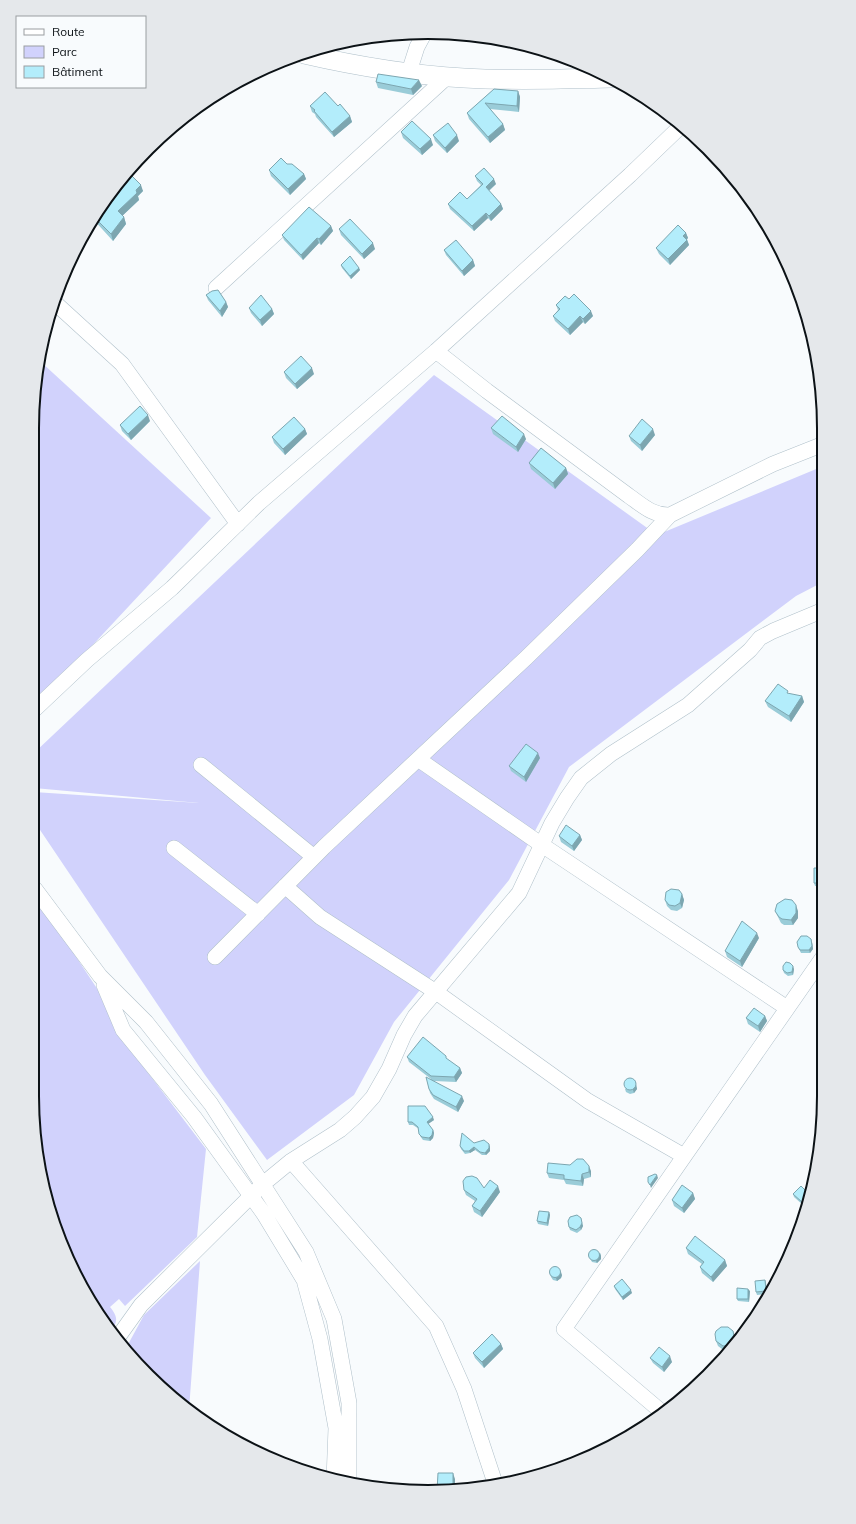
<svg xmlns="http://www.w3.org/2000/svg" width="856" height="1524" viewBox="0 0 856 1524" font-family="Mulish,sans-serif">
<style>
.green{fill:#d1d2fc}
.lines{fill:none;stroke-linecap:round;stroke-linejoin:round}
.minor-casing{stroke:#b0c0ca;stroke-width:16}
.tertiary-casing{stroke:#b0c0ca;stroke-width:20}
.minor{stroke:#fff;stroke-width:15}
.tertiary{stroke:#fff;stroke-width:19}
.wall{fill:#9accd8}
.shaded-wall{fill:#7da6b0}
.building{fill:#b3edfb;stroke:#7da6b0}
.rim{fill:none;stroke:#0c1216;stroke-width:2}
</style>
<rect width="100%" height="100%" fill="#f8fbfd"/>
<path class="green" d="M41 362 211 518 34 708 33 402Z
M434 375 657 535 821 467V583L796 596 569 767 509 880 394 1022 354 1095 267 1160 205 1075 34 821V792L199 803 34 788V753Z
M35 895 98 990 114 1028 206 1149 197 1237 125 1306 119 1299 110 1307C118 1317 118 1321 111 1332L73 1271 53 1223 35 1148Z
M200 1261 189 1410 148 1376 125 1350 144 1315Z"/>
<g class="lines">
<g class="minor-casing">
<path id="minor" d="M409 72 417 47 424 34
M216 288 448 76
M53 301 122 364 238 524
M436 351 487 391 629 496C642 505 653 516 670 515L773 464 821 445
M34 710 87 660 172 588 259 503 436 351 630 175 680 127
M418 759 542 845 787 1008
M201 765 314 857
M174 848 258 914
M285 886 320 917 436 992 588 1101 684 1156
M35 889 100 976 146 1022 211 1104 306 1252 334 1319 349 1403V1483
M215 957 324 847 526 658 637 550 670 515
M104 985 123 1030 194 1117 264 1214 304 1280 320 1339 336 1428 334 1480
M291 1161 436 1326 464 1389 496 1486
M116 1340 141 1305 263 1184 291 1161 340 1130 355 1117 373 1097 389 1069 404 1035 415 1016 519 893 552 823 567 798 581 778 611 754 688 705 750 650 760 638 773 631 821 611
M663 1413 564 1329 823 957"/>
</g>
<g class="tertiary-casing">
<path id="tertiary" d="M304 54C356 66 411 75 464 78 513 81 562 79 611 78"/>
</g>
<use href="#minor" class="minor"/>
<use href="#tertiary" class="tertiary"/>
</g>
<path class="wall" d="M376 82 422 86 413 95 378 88Z
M494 89 518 91 520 97 519 112 490 109 503 124 505 130 490 143 469 119 467 113Z
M310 106H338L350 116 352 122 334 137 316 117 315 114 312 112Z
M401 132 433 145 422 155 403 138Z
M433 135 459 141 447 153 435 141Z
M142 156 143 160 130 173 143 191 138 196 139 200 122 216 124 217 126 224 113 241 93 219 130 167Z
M287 164 304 174 306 179 290 195 271 176 269 170Z
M475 176 496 184 489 191 501 204 503 209 491 221 488 218 474 231 450 209 448 204 467 199 481 185 477 181Z
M331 226 333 231 321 245 319 243 303 260 284 240 282 235Z
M339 229 375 249 364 259 341 235Z
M686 233 688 238 687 239 689 245 670 265 659 254 656 248Z
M444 250 473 260 475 266 464 276 446 255Z
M341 265 359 268 360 270 351 279 342 268Z
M206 295 226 302 228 307 222 317 208 300Z
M569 299 593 316 585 324 583 322 570 335 555 321 553 316 558 310 556 305Z
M249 308 272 309 274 314 262 326 251 313Z
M284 372 314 374 297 389 286 378Z
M150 421 131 440 122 431 120 425Z
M491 428 526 439 518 452 493 434Z
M305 429 307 434 285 455 274 443 272 437Z
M655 435 642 451 631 441 629 436Z
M529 463 566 468 568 474 555 489 531 469Z
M802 696 804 702 791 722 768 707 765 701Z
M540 758 526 782 511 771 509 766Z
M580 835 582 840 574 851 561 842 559 836Z
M822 868V886H815L814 883Z
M682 894 684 900 682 908 677 911 671 910 667 906 665 900Z
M775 911H798V918L793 925H784L781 923Z
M759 938 742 967 727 957 725 951Z
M812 942 813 949 810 953H801L798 947Z
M794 969 793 975 788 976 784 973 783 970Z
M765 1016 767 1021 760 1032 748 1024 746 1018Z
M407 1057 447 1060 460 1068 462 1073 456 1082 434 1081 464 1101 458 1112 434 1099 430 1093 429 1089 431 1079 409 1062Z
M635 1080 637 1089 634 1093 630 1094 626 1092 625 1089Z
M434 1120 428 1124 433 1130 434 1133 433 1138 430 1141 423 1140 420 1136 419 1129 413 1125H409L408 1122Z
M474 1143 490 1147V1151L486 1155H482L475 1150 470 1153 465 1154 461 1149 460 1146Z
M591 1171V1177L584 1179 583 1186 566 1184 564 1180 549 1178 547 1173Z
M484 1188 500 1192 482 1217 474 1212 472 1206 475 1201 466 1195 464 1190Z
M693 1193 695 1199 684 1213 674 1206 672 1200Z
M793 1194H809L808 1198 803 1205 794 1197Z
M549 1212 550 1215 548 1226 538 1224 537 1221Z
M581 1218 583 1226 581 1230 577 1233 570 1230 569 1227Z
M686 1248 725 1260 727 1266 713 1282 702 1273 700 1267 702 1264 688 1254Z
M600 1253 601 1256V1259L597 1263 592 1262 589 1256Z
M550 1274 562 1275 561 1278 557 1281 553 1280 551 1277Z
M765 1280 766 1283 767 1294 757 1295 756 1292Z
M614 1286 632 1293 623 1300 615 1289Z
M750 1291 749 1302 738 1301 737 1299Z
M733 1331 736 1343 730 1351 726 1352 718 1346 716 1341Z
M501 1344 503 1349 484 1368 475 1358 473 1353Z
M650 1358 672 1362 664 1372 653 1363Z"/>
<path class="shaded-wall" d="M419 80 422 86 413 95 411 89Z
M518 91 520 97 519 112 517 106Z
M350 116 352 122 334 137 332 132Z
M503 124 505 130 490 143 488 137Z
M457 135 459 141 447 153 445 148Z
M431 139 433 145 422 155 420 149Z
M142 156 143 160 127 175 126 172 130 167Z
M304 174 306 179 290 195 288 189Z
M494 179 496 184 487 192 486 187Z
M141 185 143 191 138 196 136 190Z
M137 193 139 200 120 218 118 211Z
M501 204 503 209 491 221 489 216Z
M486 213 488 218 474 231 472 226Z
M124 217 126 224 113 241 111 234Z
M331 226 333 231 321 245 319 239Z
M686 233 688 238 685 241 683 236Z
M317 238 319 243 303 260 301 255Z
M687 240 689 245 670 265 668 259Z
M373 243 375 249 364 259 362 254Z
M473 260 475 266 464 276 462 271Z
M359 268 360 270 351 279 350 276Z
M226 302 228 307 222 317 220 311Z
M272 309 274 314 262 326 260 320Z
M591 311 593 316 585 324 583 319Z
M580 316 583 322 570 335 568 329Z
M312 368 314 374 297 389 295 384Z
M148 415 150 421 131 440 128 434Z
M305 429 307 434 285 455 283 449Z
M653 429 655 435 642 451 640 445Z
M524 434 526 439 518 452 516 447Z
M566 468 568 474 555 489 553 483Z
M802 696 804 702 791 722 789 716Z
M538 753 540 758 526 782 524 777Z
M580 835 582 840 574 851 572 846Z
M682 894 684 900 682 908 680 903Z
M796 905 798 911V918L793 925 791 920Z
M757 933 759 938 742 967 740 961Z
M811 939 812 942 813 949 810 953 809 950Z
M793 966 794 969 793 975 792 972Z
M765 1016 767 1021 760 1032 758 1026Z
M460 1068 462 1073 456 1082 454 1077Z
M635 1080 637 1089 634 1093 633 1090Z
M462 1096 464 1101 458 1112 456 1107Z
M433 1117 434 1120 428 1124 427 1122Z
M433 1130 434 1133 433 1138 430 1141 429 1138Z
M489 1144 490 1147V1151L486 1155 485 1153Z
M474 1147 475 1150 470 1153 469 1151Z
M589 1166 591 1171V1177L589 1172Z
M582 1174 584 1179 583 1186 581 1181Z
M657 1175 658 1178 651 1188 650 1185Z
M498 1186 500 1192 482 1217 480 1211Z
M693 1193 695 1199 684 1213 682 1208Z
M808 1193V1198L803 1205 802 1202Z
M549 1212 550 1215 548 1226 547 1223Z
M582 1223 583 1226 581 1230 580 1227Z
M600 1253 601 1256V1259L597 1263 596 1261Z
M725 1260 727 1266 713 1282 711 1277Z
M561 1272 562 1275 561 1278 557 1281 556 1278Z
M765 1280 766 1283 767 1294 766 1291Z
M748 1289 750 1291 749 1302 748 1299Z
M631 1290 632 1293 623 1300 622 1297Z
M733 1331 736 1342 733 1347 732 1345Z
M501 1344 503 1349 484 1368 482 1362Z
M670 1356 672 1362 664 1372 662 1367Z
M453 1473 455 1479V1491H453Z"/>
<path class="building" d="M378 74 419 80 411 89 376 82Z
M494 89 518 91 517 106 485 103 503 124 488 137 467 113Z
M325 92 338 106 340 104 350 116 332 132 314 111 315 110 310 106Z
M412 121 431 139 420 149 401 132Z
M448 123 457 135 445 148 433 135Z
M281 158 287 164H292L304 174 288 189 269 170Z
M484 168 494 179 486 187 501 204 489 216 486 213 472 226 448 204 460 192 467 199 483 184 475 176Z
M127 171 141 185 136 190 137 193 118 211 124 217 111 234 94 217Z
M309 207 331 226 319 239 317 238 301 255 282 235Z
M350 219 373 243 362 254 339 229Z
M678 225 686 233 683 236 687 240 668 259 656 248Z
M456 240 473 260 462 271 444 250Z
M350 256 359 268 350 276 341 265Z
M218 290 226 302 220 311 206 295 212 291Z
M574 294 591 311 583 319 580 316 568 329 553 316 560 309 556 305 565 296 569 299Z
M261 295 272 309 260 320 249 308Z
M301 356 312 368 295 384 284 372Z
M140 406 148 415 128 434 120 425Z
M502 416 524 434 516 447 491 428Z
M294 417 305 429 283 449 272 437Z
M642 419 653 429 640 445 629 436Z
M541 448 566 468 553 483 529 463Z
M778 684 788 691 787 693 802 696 789 716 765 701Z
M526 744 538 753 524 777 509 766Z
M566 825 580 835 572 846 559 836Z
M814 868H822V883H814Z
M671 889 679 890 682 894 680 903 675 906 669 905 665 900 666 892Z
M785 899 792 900 796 905V913L791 920 782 919 779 917 775 911 777 904Z
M742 921 757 933 740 961 725 951Z
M801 936H807L811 939 812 946 809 950H800L798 947 797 942Z
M786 962 790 963 793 966 792 972 787 973 783 970V966Z
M754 1008 765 1016 758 1026 746 1018Z
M423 1037 446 1056V1058L460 1068 454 1077 431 1076 407 1057Z
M426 1077 462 1096 456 1107 433 1095 429 1089Z
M624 1084a6 6 0 1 1 12 0a6 6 0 1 1-12 0Z
M408 1106H425L433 1117 427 1122 433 1130 432 1135 429 1138 422 1137 419 1134 418 1127 412 1122H408Z
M462 1133 474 1143 484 1140 489 1144V1148L485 1153 480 1152 474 1147 469 1151H464L460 1146Z
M577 1159H583L589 1166V1172L582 1174 581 1181 564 1179V1175L547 1173 548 1163 570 1165Z
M655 1174 657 1175 650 1185 648 1182V1177Z
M472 1176 477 1178 484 1188 490 1180 498 1186 480 1211 472 1206 477 1199 464 1190 463 1181 466 1177Z
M682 1185 693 1193 682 1208 672 1200Z
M801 1186 808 1193 802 1202 793 1194Z
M539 1211 549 1212 547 1223 537 1221Z
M577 1215 581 1218 582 1223 580 1227 576 1230 569 1227 568 1221 570 1217Z
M695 1236 725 1260 711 1277 700 1267 704 1262 686 1248Z
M588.5 1255a5.5 5.5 0 1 1 11 0a5.5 5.5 0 1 1-11 0Z
M549.5 1272a5.5 5.5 0 1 1 11 0a5.5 5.5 0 1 1-11 0Z
M622 1279 631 1290 622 1297 614 1286Z
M765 1280 766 1291 756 1292 755 1281Z
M737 1288 748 1289V1299H737Z
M721 1327H728L733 1331 734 1336 732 1345 723 1346 716 1341 715 1334 716 1331Z
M492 1334 501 1344 482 1362 473 1353Z
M659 1347 670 1356 662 1367 650 1358Z
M438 1473H453V1491H437Z"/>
<path d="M0 0H856V1524H0ZM428 39H428A389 389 0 0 1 817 428V1096A389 389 0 0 1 428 1485H428A389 389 0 0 1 39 1096V428A389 389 0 0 1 428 39Z" fill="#e5e8eb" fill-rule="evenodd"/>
<path class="rim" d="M428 39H428A389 389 0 0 1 817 428V1096A389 389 0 0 1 428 1485H428A389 389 0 0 1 39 1096V428A389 389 0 0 1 428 39Z"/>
<rect x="16" y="16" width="130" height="72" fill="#f8fbfd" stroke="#9a9ea1"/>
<rect x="24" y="29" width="20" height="6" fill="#ffffff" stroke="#9a9ea1"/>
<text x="52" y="36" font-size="12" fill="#0c1216">Route</text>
<rect x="24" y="46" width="20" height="12" fill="#d1d2fc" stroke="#9a9ea1"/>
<text x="52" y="56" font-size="12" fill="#0c1216">Parc</text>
<rect x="24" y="66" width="20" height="12" fill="#b3edfb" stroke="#9a9ea1"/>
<text x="52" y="76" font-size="12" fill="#0c1216">Bâtiment</text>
</svg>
